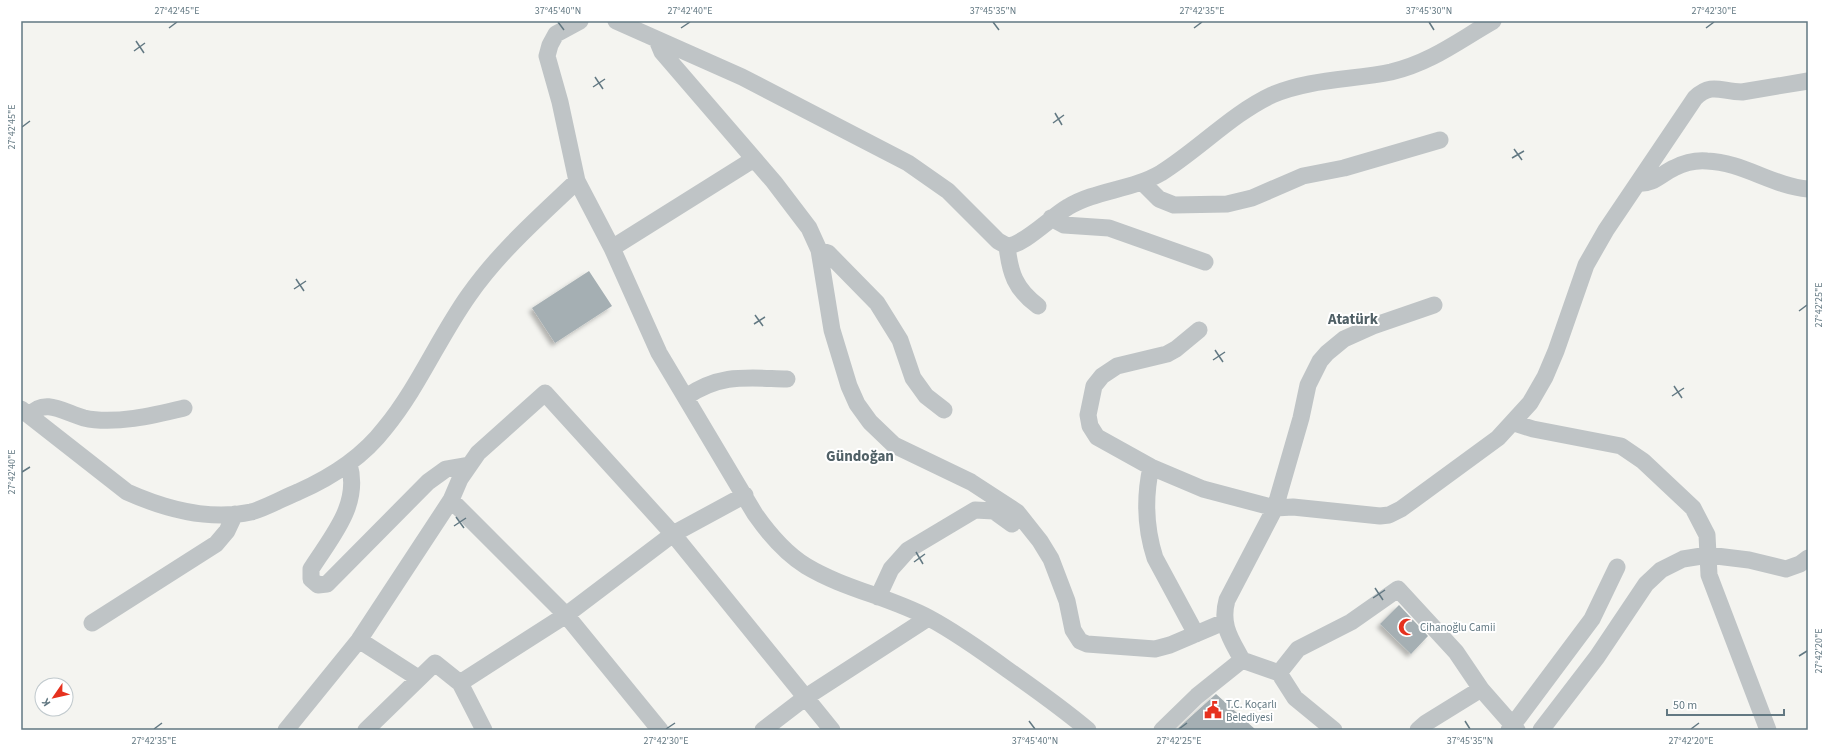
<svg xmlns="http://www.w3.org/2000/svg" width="1829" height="751" viewBox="0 0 1829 751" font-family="'Source Sans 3',sans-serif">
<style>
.building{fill:#a5afb3;filter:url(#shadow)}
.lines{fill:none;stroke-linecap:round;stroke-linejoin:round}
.minor{stroke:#bfc4c6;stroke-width:17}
.ticks{fill:none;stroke:#627882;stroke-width:1.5}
.labels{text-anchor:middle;stroke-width:4;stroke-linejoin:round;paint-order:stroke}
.poi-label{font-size:11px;fill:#627882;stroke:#fff;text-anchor:start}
.district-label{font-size:15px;font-weight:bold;fill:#506066;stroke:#fff}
.neatline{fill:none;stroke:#627882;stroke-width:1.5}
.ticks-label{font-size:10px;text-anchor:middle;fill:#627882}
</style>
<defs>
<filter id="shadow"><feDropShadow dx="-3.5" dy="3.5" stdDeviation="2" flood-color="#0004"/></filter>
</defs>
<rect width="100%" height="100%" fill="#f4f4f0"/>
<path class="building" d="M589 271 612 306 555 343 532 308Z
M1399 605 1428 636 1411 654 1380 624Z
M1216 694 1256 730H1176Z"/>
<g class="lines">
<path class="minor" d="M580 21 556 34 550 45 547 56 560 102 577 181 612 248 659 353 755 514C769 534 785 553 806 566 844 589 890 597 929 618 957 633 982 651 1008 670 1035 689 1062 708 1088 730
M616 21 742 77 908 163 948 191 998 241 1007 246C1023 246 1052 216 1068 207 1096 190 1132 190 1161 173 1198 150 1233 113 1272 95 1309 79 1352 80 1391 72 1432 62 1458 41 1493 21
M657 40 662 52 774 182 809 228 819 250 832 330 849 386 857 404 870 422 894 445 971 482 1017 512 1040 541 1051 559 1067 601 1073 630 1080 641 1087 644 1155 649 1170 645 1224 622
M1142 182 1159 199 1174 205 1227 204 1252 198 1303 176 1344 168 1440 140
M1638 183C1653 185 1661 174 1674 168 1684 163 1696 160 1707 161 1742 162 1773 186 1808 189
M1051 218 1064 225 1109 228 1205 262
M1007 246C1010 273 1015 289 1038 306
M612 248 754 159
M819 250 828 253 877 303 900 340 913 378 926 396 944 410
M1199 330 1176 349 1167 354 1117 366 1102 376 1094 386 1088 415 1090 426 1097 437 1151 467 1203 489 1275 508 1301 418 1308 385 1320 361 1327 353 1344 339 1373 326 1434 305
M686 397C721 373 747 378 787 379
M21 409 127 492C165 509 209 521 251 512 266 508 283 498 298 492 332 477 362 458 385 428 418 388 439 337 469 295 500 251 539 217 577 181
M30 415C45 397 65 413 84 418 114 425 155 415 184 408
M1514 423 1533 429 1621 446 1643 461 1693 508 1707 535 1709 575 1768 730
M349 464C361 505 331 537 311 569V579L318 585 327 584 428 482 446 469 469 465
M1151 467C1144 499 1145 527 1155 558L1196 634
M451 500 566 615 660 730
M878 597 891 569 908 550 975 510 994 511 1012 524
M92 623 216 544 227 531 235 514
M359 640 418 678
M1279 673 1298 649 1351 622 1398 589 1456 652 1481 689 1517 730
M460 683 566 615 673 534 745 495
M286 730 359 640 451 500 460 479 478 453 545 393 673 534 832 730
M366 730 435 663 460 683 484 730
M763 730 806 697 928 618
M1162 730 1197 696 1242 660
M1334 730 1295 698 1279 673 1242 660C1231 639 1220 625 1227 600L1275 508 1293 507 1380 516 1389 515 1401 509 1498 438 1530 403 1545 377 1556 351 1586 265 1606 230 1695 98C1712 82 1721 92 1742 92L1808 81
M1418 730 1426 723 1481 689
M1509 730 1592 619 1617 567
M1541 730 1597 657 1646 584 1661 570 1683 559 1708 555 1749 560 1786 569 1800 564 1808 558"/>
</g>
<path class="ticks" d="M558 22 564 30M993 22 999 30M1429 22 1434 30M169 28 177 22M681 28 690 22M1194 28 1202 22M1706 28 1714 22M136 41 144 53M134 51 145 43M595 77 603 89M593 87 605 79M1055 113 1062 125M1053 123 1064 115M22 127 30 121M1514 149 1522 160M1512 158 1524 151M296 279 304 291M294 289 306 281M1799 311 1807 305M755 315 763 326M754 324 765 317M1215 350 1223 362M1213 360 1225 352M1674 386 1682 398M1672 396 1684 388M22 472 30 467M456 517 464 528M454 526 466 518M916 552 923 564M914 562 925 554M1375 588 1383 600M1373 598 1385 590M1799 656 1807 651M1029 721 1035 729M1465 721 1470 729M154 729 162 723M666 729 675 723M1179 729 1187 723M1691 729 1699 723"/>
<defs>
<g id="mosque-bare" transform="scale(1.38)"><path d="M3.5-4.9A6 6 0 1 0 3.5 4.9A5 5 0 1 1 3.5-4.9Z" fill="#e6311e" stroke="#fff" stroke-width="2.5" paint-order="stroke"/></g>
<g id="civic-bare" transform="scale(1.38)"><path d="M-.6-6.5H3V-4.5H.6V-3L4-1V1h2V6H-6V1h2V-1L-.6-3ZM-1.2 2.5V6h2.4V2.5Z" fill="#e6311e" stroke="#fff" stroke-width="2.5" paint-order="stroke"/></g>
</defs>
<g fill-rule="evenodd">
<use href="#mosque-bare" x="1407" y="627"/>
<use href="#civic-bare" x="1213" y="710"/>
</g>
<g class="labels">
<g class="poi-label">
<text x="1420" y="631">Cihanoğlu Camii</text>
<text x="1226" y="708">T.C. Koçarlı<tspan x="1226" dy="13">Belediyesi</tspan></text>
</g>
<g class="district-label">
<text x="1353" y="324">Atatürk</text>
<text x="860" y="461">Gündoğan</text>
</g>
</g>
<rect width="1829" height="751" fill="none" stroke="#ffffff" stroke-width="44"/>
<g transform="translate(54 697) rotate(236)"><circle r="19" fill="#ffffff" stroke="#c0c9cd"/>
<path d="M0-3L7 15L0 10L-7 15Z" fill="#e6311e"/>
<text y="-6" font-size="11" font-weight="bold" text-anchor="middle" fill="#627882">K</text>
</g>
<path d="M1667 709v6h117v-6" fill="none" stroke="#627882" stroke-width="2"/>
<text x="1673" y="709" font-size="12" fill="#627882" stroke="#ffffff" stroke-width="3" paint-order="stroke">50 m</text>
<rect x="22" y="22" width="1785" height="707" class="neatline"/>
<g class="ticks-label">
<text x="177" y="14">27°42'45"E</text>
<text x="558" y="14">37°45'40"N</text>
<text x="690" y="14">27°42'40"E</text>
<text x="993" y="14">37°45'35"N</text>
<text x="1202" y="14">27°42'35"E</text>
<text x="1429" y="14">37°45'30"N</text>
<text x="1714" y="14">27°42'30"E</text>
<text transform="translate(11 127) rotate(-90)" y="4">27°42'45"E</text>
<text transform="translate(1818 305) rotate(-90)" y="4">27°42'25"E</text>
<text transform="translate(11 472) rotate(-90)" y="4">27°42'40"E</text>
<text transform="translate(1818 651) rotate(-90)" y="4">27°42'20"E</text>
<text x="154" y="744">27°42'35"E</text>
<text x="666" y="744">27°42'30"E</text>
<text x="1035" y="744">37°45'40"N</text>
<text x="1179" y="744">27°42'25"E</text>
<text x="1470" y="744">37°45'35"N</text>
<text x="1691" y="744">27°42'20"E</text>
</g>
</svg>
